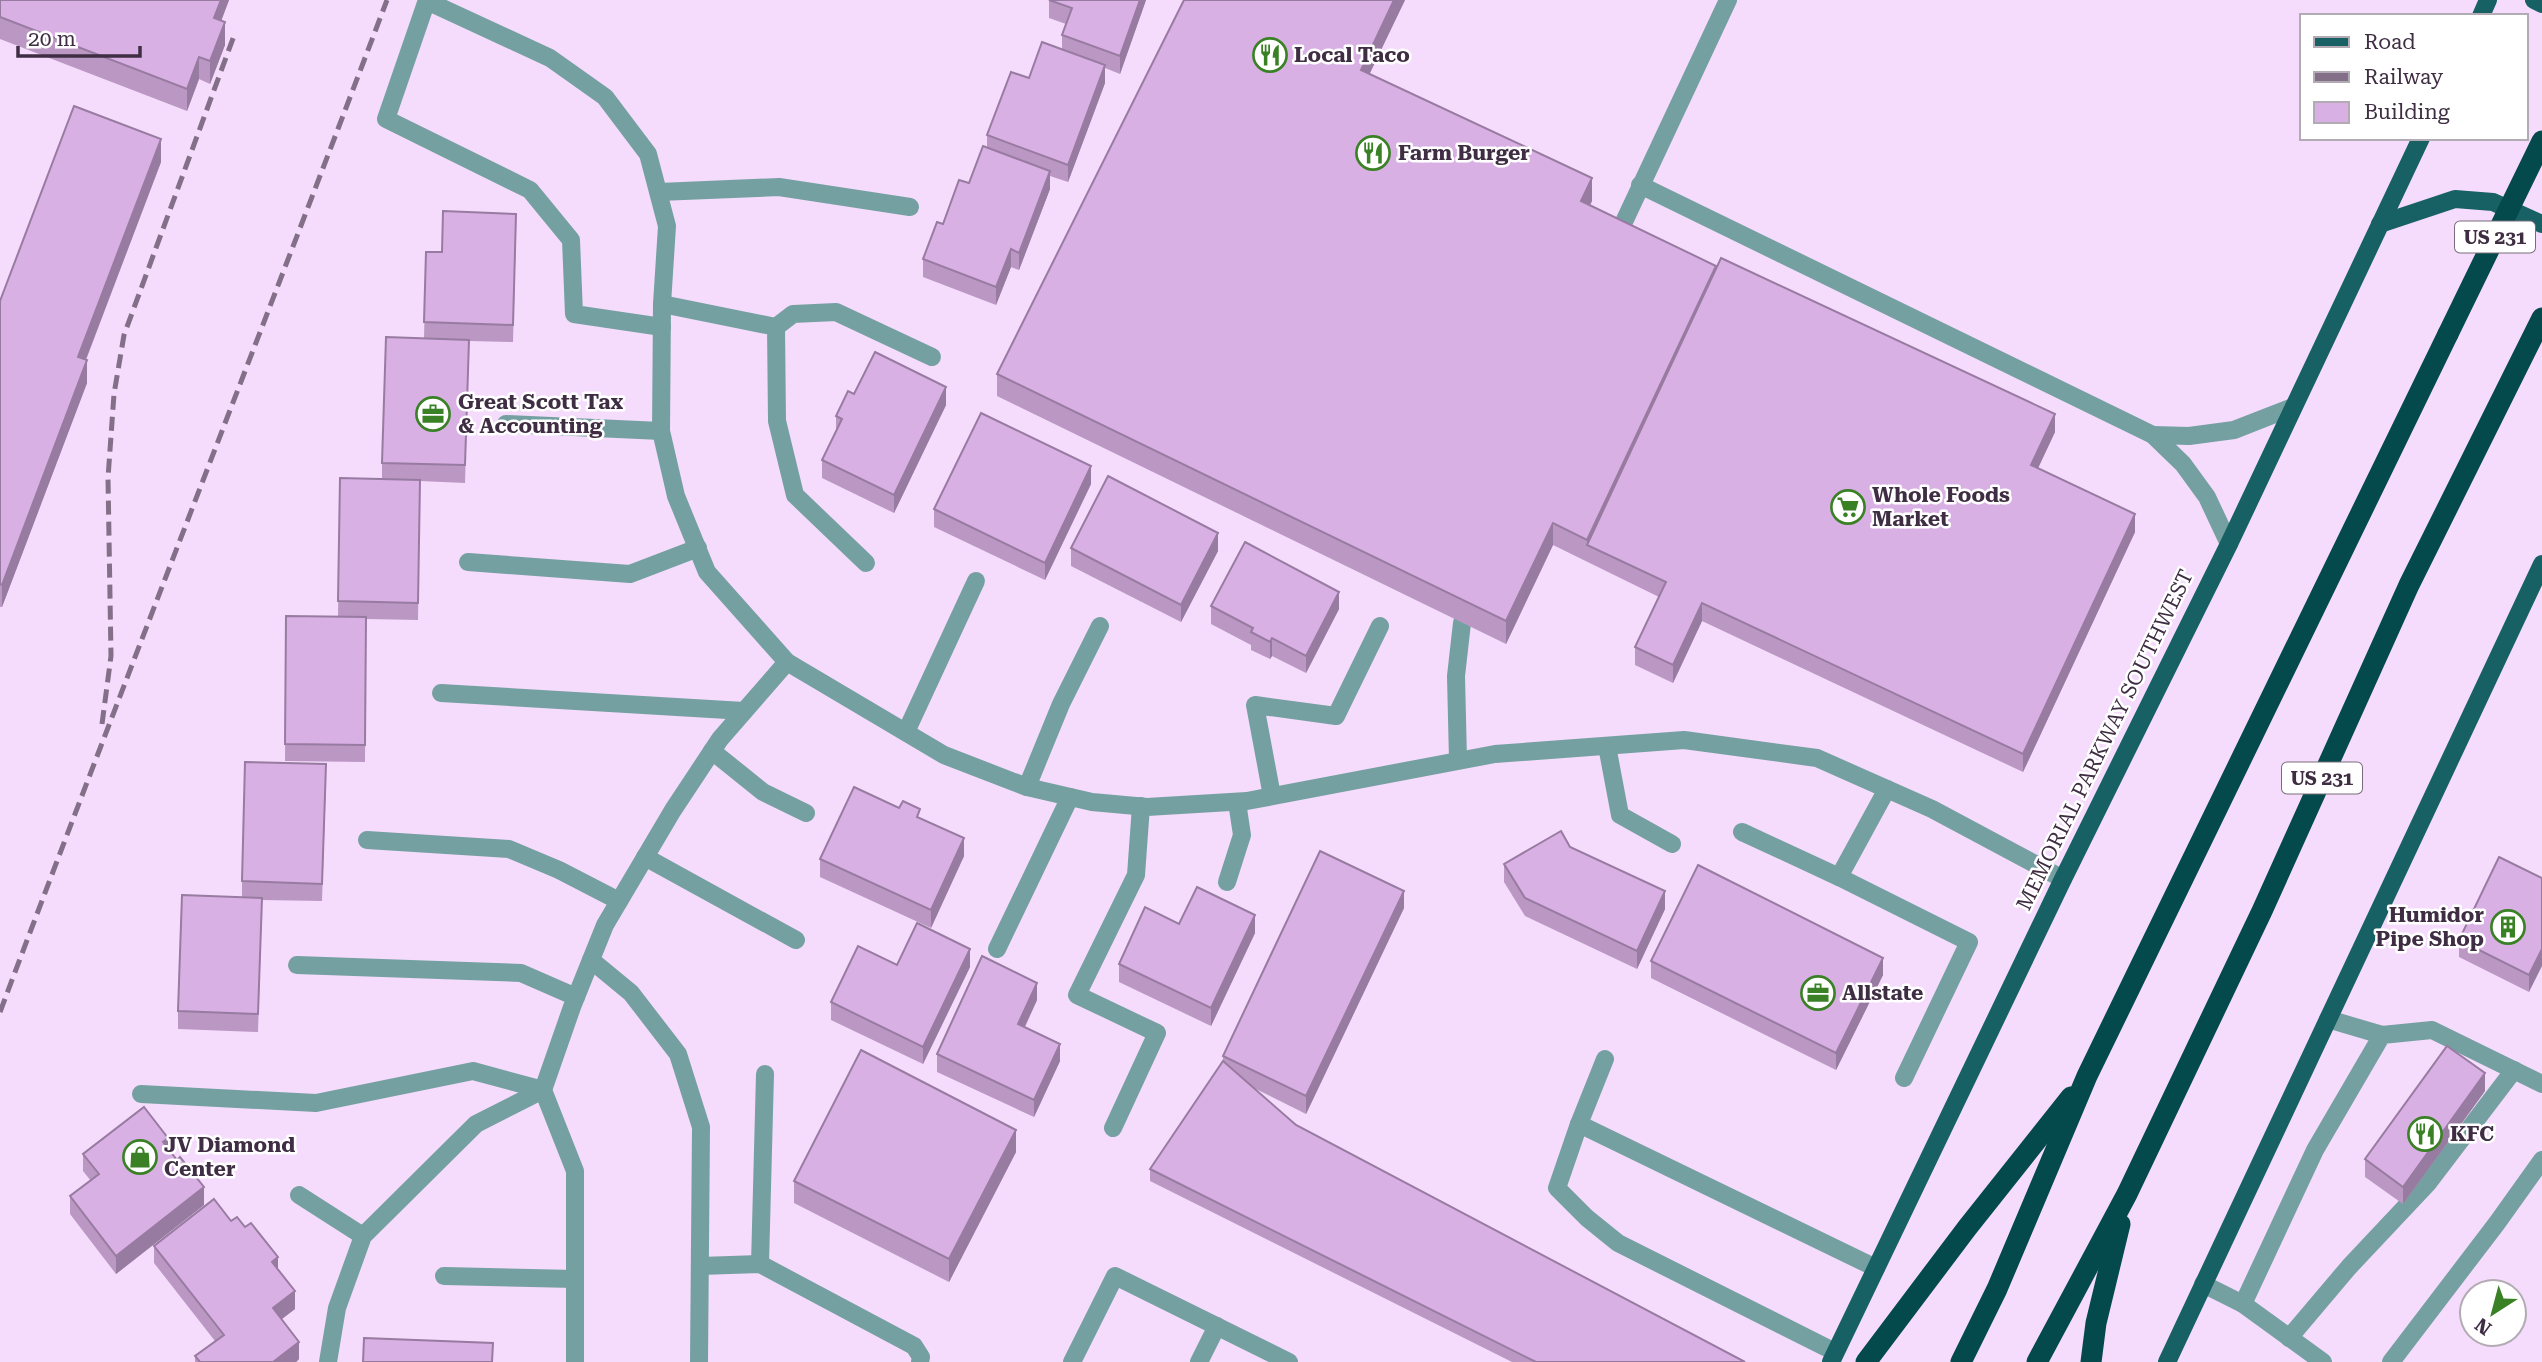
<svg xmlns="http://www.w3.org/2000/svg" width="2542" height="1362" font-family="'Roboto Serif',serif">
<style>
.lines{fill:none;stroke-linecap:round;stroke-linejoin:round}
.minor{stroke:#75a0a1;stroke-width:18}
.major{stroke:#176165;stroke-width:18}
.highway{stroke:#04494c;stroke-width:21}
.rail{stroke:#836f88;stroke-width:5;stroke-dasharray:14 7;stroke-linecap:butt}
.highway-bridge{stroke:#04494c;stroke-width:21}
.wall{fill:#bb97c4}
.shaded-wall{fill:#987ba0}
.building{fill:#d9b0e4;stroke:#987ba0;stroke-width:2}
.labels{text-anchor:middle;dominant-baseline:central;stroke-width:5;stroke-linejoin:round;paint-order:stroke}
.shield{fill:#fff;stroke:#796d7b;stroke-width:2}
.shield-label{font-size:19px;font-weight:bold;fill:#3f2e43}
.poi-label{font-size:21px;font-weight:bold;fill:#3f2e43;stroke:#fff;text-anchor:start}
.street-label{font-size:21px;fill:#3f2e43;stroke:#fff}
</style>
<rect width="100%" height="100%" fill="#f5dcfc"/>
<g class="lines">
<!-- minor -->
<g class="minor">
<polyline points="427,0 386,119 530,190 571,240 574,314 662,327"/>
<polyline points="427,1 550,58 605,97 648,154 667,226 662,304 661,431 676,496 707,572 787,662 944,755 1027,787 1092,802 1147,807 1247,801 1495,754 1684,740 1817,758 1932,809 2063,879"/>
<polyline points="1640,185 2153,435 2183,464 2207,497 2229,544"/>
<polyline points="659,192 779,187 910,207"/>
<polyline points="1615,241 1728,0"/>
<polyline points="662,304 776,327 777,421 795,495 866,563"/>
<polyline points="776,327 793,314 836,312 932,357"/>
<polyline points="506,424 661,431"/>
<polyline points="2153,435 2189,436 2234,430 2293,407"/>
<polyline points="468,562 630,574 698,548"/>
<polyline points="441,693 744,711"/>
<polyline points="906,732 976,581"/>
<polyline points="1607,746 1620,815 1672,844"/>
<polyline points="712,751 763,792 806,813"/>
<polyline points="1458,760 1456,676 1462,623"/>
<polyline points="1027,787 1061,704 1100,626"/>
<polyline points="1887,789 1839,877 1969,942 1904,1078"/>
<polyline points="1272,796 1255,705 1336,716 1380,626"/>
<polyline points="1742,832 1839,877"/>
<polyline points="367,840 509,849 559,870 619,901"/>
<polyline points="645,857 796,940"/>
<polyline points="1227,882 1242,835 1237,802"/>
<polyline points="997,949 1070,797"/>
<polyline points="591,960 631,993 678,1054 701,1127 699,1362"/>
<polyline points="297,965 521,973 576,997"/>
<polyline points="2328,1019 2382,1035"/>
<polyline points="1605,1059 1579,1124 1557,1188 1587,1218 1618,1243 1835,1352"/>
<polyline points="543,1090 572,1007 605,925 673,810 720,739 787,662"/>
<polyline points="543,1090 575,1171 575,1362"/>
<polyline points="141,1094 316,1103 473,1071 543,1090"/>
<polyline points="1579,1124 1876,1268"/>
<polyline points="1113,1128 1157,1033 1077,995 1136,875 1141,806"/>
<polyline points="299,1195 363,1236"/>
<polyline points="760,1264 765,1074"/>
<polyline points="700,1266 760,1264 914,1346 921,1357 920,1362"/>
<polyline points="444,1276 575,1279"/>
<polyline points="2203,1284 2243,1304"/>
<polyline points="2289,1338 2349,1267 2428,1183 2514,1070"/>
<polyline points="328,1362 337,1308 363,1236 476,1124 543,1090"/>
<polyline points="1072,1362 1115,1276 1289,1362"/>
<polyline points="1199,1362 1217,1326"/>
<polyline points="2323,1362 2243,1304 2315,1150 2382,1035 2432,1030 2542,1084"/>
<polyline points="2391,1362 2497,1223 2542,1160"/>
</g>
<!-- major -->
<g class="major">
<polyline points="2534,0 2542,4"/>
<polyline points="2481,16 2488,0"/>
<polyline points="2380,224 2455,199 2493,202 2542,224"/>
<polyline points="1831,1362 2063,879 2229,544 2421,138"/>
<polyline points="2167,1362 2542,564"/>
</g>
<!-- highway -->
<g class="highway">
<polyline points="1866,1362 1967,1228 2071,1097"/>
<polyline points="1961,1362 1997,1289 2087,1076 2448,334"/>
<polyline points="2037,1362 2127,1194 2262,911 2409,585 2542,318"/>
<polyline points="2091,1362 2096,1323 2120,1224"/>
</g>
<!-- rail -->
<g class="rail">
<polyline points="102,724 111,656 108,478 114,394 124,335 235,33"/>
<path d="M0,1012C127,674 259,338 387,0"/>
</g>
<!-- highway-bridge -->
<polyline class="highway-bridge" points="2448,334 2542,141"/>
</g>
<!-- wall -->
<g class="wall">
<polygon points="0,0 229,0 221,21 225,45 210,84 199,79 187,111 0,39"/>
<polygon points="1049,0 1146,0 1120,74 1105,68 1105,83 1068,182 1050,176 1050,189 1019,270 1011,267 996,305 923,277 923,259 943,224 969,183 987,147 987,135 1029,78 1062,49 1062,35 1066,24 1049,18"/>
<polygon points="1184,0 1405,0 1369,74 1592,201 1590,205 1716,270 2055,432 2038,468 2135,532 2023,772 1702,621 1673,683 1635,665 1635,647 1659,597 1553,545 1506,644 997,396 997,374"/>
<polygon points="161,162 86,360 87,383 2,607 0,607 0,301"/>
<polygon points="516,231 513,342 469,341 465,483 420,481 418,620 366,619 365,762 285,761 286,616 338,617 340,478 382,479 382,463 424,338 426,252 442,252"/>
<polygon points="854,394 946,405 894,513 822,478 822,460 836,431 836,416"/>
<polygon points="1091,484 1045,580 934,527 934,509"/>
<polygon points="1071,548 1218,551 1181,622 1071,566"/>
<polygon points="1211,606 1339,609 1306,673 1272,656 1270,659 1251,650 1251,645 1211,624"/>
<polygon points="326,781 322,901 262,900 258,1032 178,1029 178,1011 242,898 242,881"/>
<polygon points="920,818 964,856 931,928 820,877 820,859"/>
<polygon points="1570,847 1665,909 1637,969 1525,916 1504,882 1504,864"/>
<polygon points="2542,878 2529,992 2459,957 2459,940"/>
<polygon points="1404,908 1306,1114 1254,1088 1296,1125 1745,1362 1512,1362 1150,1181 1150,1169 1223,1061 1223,1056"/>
<polygon points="1179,924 1255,933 1211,1026 1119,982 1119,964"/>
<polygon points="1651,961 1883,975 1836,1070 1651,978"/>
<polygon points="897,965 970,967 923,1064 831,1020 831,1002"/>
<polygon points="1037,1000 1025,1027 1060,1061 1034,1117 937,1072 937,1054"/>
<polygon points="2485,1091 2403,1204 2365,1177 2365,1159"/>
<polygon points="168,1149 204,1205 116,1274 70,1214 70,1196 91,1181 83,1171 83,1154"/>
<polygon points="1016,1152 949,1282 794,1203 794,1181"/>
<polygon points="231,1221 245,1227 278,1270 295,1309 281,1319 299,1359 296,1362 195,1362 195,1356 215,1341 154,1263 154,1246"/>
</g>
<!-- shaded-wall -->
<g class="shaded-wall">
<polygon points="221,0 229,0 214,40 214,18"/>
<polygon points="1140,0 1146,0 1120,74 1120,56"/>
<polygon points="1394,0 1405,0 1361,92 1361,70"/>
<polygon points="225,22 225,45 210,84 210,61"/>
<polygon points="199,57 199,79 187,111 187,89"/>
<polygon points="1105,65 1105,83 1068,182 1068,165"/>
<polygon points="161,139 161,162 78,380 78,357"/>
<polygon points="1050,171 1050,189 1019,270 1019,253"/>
<polygon points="1592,178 1592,201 1581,223 1581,201"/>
<polygon points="1011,249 1011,267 996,305 996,287"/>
<polygon points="1716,266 1716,288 1587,545 1587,540"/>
<polygon points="87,360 87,383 2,607 2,585"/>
<polygon points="946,387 946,405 894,513 894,495"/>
<polygon points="2055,414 2055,432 2031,483 2031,465"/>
<polygon points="1091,466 1091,484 1045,580 1045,563"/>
<polygon points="2135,514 2135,532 2023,772 2023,754"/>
<polygon points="1553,523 1553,545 1506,644 1506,621"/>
<polygon points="1218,533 1218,551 1181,622 1181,605"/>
<polygon points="1339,592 1339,609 1306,673 1306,656"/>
<polygon points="1702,603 1702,621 1673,683 1673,665"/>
<polygon points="1272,638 1272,656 1270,659 1270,642"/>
<polygon points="964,838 964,856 931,928 931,910"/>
<polygon points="1404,891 1404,908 1306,1114 1306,1096"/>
<polygon points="1665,891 1665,909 1637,969 1637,951"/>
<polygon points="1255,915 1255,933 1211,1026 1211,1008"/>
<polygon points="970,949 970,967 923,1064 923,1047"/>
<polygon points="2542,949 2542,966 2529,992 2529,975"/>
<polygon points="1883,958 1883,975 1836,1070 1836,1053"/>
<polygon points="1037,983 1037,1000 1018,1041 1018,1024"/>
<polygon points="1060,1044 1060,1061 1034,1117 1034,1100"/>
<polygon points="2485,1073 2485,1091 2403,1204 2403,1187"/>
<polygon points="1016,1130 1016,1152 949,1282 949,1259"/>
<polygon points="168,1138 168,1156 163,1142"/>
<polygon points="204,1187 204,1205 116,1274 116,1256"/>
<polygon points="278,1257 278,1274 272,1262"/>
<polygon points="295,1291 295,1309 273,1326 273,1308"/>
<polygon points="299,1342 299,1359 296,1362 273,1362"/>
</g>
<!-- building -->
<g class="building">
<polygon points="0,0 221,0 214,18 225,22 210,61 199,57 187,89 0,17"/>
<polygon points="1049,0 1140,0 1120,56 1062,35 1072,8"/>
<polygon points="1184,0 1394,0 1361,70 1592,178 1581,201 1716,266 1587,540 1553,523 1506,621 997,374"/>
<polygon points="1042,42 1105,65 1068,165 987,135 1011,72 1029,78"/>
<polygon points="74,106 161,139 78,357 87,360 2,585 0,584 0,301"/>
<polygon points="983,146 1050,171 1019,253 1011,249 996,287 923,259 937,222 943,224 959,180 969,183"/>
<polygon points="443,211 516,214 513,325 424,322 426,252 442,252"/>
<polygon points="1721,258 2055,414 2031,465 2135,514 2023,754 1702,603 1673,665 1635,647 1666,582 1587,545"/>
<polygon points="386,337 469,340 465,465 382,463"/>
<polygon points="875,352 946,387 894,495 822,460 842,419 836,416 848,391 854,394"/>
<polygon points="981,413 1091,466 1045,563 934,509"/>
<polygon points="1108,476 1218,533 1181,605 1071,548"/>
<polygon points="340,478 420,480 418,603 338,601"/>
<polygon points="1245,542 1339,592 1306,656 1272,638 1270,642 1251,632 1253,628 1211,606"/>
<polygon points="286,616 366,617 365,745 285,744"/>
<polygon points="245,762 326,764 322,884 242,881"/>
<polygon points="854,787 899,808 903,801 920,809 917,817 964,838 931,910 820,859"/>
<polygon points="1561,831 1570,847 1665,891 1637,951 1525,898 1504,864"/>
<polygon points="1320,851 1404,891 1306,1096 1223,1056"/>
<polygon points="2499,857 2542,878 2542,949 2529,975 2459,940"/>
<polygon points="1698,865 1883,958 1836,1053 1651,961"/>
<polygon points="1197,887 1255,915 1211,1008 1119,964 1145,907 1179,924"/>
<polygon points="182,895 262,898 258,1014 178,1011"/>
<polygon points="917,923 970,949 923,1047 831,1002 858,946 897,965"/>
<polygon points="982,956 1037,983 1018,1024 1060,1044 1034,1100 937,1054"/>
<polygon points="2447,1046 2485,1073 2403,1187 2365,1159"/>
<polygon points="861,1050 1016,1130 949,1259 794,1181"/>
<polygon points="1223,1061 1296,1125 1745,1362 1536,1362 1150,1169"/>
<polygon points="144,1107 168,1138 163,1142 177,1160 180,1157 204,1187 116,1256 70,1196 99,1174 83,1154"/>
<polygon points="214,1199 231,1221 237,1217 245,1227 251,1223 278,1257 272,1262 295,1291 273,1308 299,1342 273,1362 200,1362 195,1356 224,1335 154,1246"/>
<polygon points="364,1338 493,1343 492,1362 363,1362"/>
</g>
<!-- icons -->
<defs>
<g id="restaurant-ring" transform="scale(1.75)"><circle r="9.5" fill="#fff" stroke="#3a8126" stroke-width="1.5"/><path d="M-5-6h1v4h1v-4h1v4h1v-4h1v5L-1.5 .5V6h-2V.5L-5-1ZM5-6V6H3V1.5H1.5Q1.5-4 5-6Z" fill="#3a8126"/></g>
<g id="office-ring" transform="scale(1.75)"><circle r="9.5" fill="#fff" stroke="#3a8126" stroke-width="1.5"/><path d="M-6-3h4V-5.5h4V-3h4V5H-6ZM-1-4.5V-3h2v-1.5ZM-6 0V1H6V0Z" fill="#3a8126"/></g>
<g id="supermarket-ring" transform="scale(1.75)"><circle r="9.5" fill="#fff" stroke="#3a8126" stroke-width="1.5"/><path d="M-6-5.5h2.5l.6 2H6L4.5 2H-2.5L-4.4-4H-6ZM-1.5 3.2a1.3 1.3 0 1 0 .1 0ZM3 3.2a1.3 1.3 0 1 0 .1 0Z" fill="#3a8126"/></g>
<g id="building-ring" transform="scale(1.75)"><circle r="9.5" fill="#fff" stroke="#3a8126" stroke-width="1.5"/><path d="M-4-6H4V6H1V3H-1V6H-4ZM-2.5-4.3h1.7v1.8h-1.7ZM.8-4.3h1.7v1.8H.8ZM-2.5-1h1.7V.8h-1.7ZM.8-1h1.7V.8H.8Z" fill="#3a8126"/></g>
<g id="shop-ring" transform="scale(1.75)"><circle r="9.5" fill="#fff" stroke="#3a8126" stroke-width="1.5"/><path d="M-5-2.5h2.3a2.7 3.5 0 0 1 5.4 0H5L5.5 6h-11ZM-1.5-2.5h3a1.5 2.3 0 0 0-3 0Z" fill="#3a8126"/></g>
</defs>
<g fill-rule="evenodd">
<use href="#restaurant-ring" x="1270" y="55"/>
<use href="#restaurant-ring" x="1373" y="153"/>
<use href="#office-ring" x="433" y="414"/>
<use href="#supermarket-ring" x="1848" y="507"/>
<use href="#building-ring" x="2508" y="927"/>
<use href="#office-ring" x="1818" y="993"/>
<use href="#restaurant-ring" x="2425" y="1134"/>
<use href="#shop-ring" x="140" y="1157"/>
</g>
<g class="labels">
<!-- shield labels -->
<g class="shield">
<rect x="2455" y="221.5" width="80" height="31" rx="5"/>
<rect x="2282" y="762.5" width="80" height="31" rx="5"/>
</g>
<g class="shield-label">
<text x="2495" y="237">US 231</text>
<text x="2322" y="778">US 231</text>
</g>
<!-- poi labels -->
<g class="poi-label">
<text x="1294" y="55">Local Taco</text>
<text x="1398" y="153">Farm Burger</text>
<text x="458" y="402">Great Scott Tax<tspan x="458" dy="24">&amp; Accounting</tspan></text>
<text x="1872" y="495">Whole Foods<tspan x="1872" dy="24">Market</tspan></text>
<text x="2484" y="915" text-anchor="end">Humidor<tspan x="2484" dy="24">Pipe Shop</tspan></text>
<text x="1842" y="993">Allstate</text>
<text x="2450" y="1134">KFC</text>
<text x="164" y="1145">JV Diamond<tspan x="164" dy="24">Center</tspan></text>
</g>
<!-- street labels -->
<g class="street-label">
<text transform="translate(2105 740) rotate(-64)">MEMORIAL PARKWAY SOUTHWEST</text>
</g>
</g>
<!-- legend -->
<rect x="2300" y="14" width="228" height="126" fill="#ffffff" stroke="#b2abb4" stroke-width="2"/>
<rect x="2314" y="37" width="35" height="10" fill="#176165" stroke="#b2abb4" stroke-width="2"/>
<text x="2364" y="49" font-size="21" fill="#3f2e43">Road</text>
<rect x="2314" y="72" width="35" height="10" fill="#836f88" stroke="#b2abb4" stroke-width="2"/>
<text x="2364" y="84" font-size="21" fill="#3f2e43">Railway</text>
<rect x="2314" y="102" width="35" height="21" fill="#d9b0e4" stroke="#b2abb4" stroke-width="2"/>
<text x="2364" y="119" font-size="21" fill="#3f2e43">Building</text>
<!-- north arrow -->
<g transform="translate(2493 1313) rotate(216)"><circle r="33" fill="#ffffff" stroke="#b2abb4" stroke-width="2"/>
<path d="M0-5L12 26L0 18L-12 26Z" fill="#3a8126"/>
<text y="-10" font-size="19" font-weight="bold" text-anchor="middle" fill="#3f2e43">N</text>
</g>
<!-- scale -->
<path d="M18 46v10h122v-10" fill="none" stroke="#3f2e43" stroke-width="3.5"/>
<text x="28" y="46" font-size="21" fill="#3f2e43" stroke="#ffffff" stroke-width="5" paint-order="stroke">20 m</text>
</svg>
